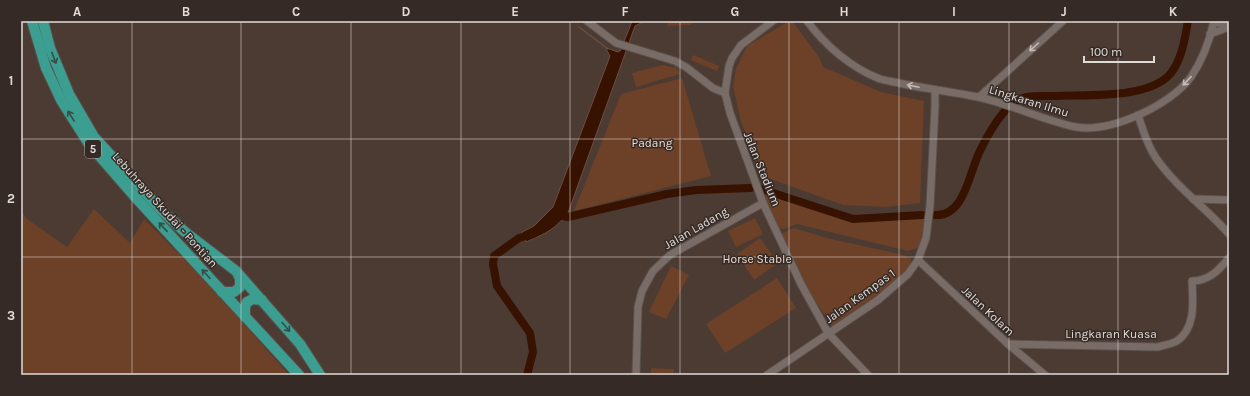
<svg xmlns="http://www.w3.org/2000/svg" width="1250" height="396" font-family="Karla,sans-serif">
<style>
.built{fill:#4c3b33}
.green{fill:#6d4028}
.water{fill:#381200;stroke:#6b4e40}
.lines{fill:none;stroke-linecap:round;stroke-linejoin:round}
.stream{stroke:#6b4e40;stroke-width:1.5}
.river{stroke:#381200;stroke-width:8}
.minor-casing{stroke:#5a514d;stroke-width:9}
.highway-casing{stroke:#5a514d;stroke-width:12}
.minor{stroke:#796c67;stroke-width:7}
.highway{stroke:#3c9e91;stroke-width:10}
.oneway{stroke:#c2bab5}
.oneway2{stroke:#374d45}
.grid{fill:none;stroke:#e1dbd7;stroke-width:1;stroke-opacity:0.55}
.labels{text-anchor:middle;dominant-baseline:central;stroke-width:3;stroke-linejoin:round;paint-order:stroke}
.shield{fill:#352a25;stroke:#ada6a2;stroke-width:1}
.shield-label{font-size:11px;font-weight:bold;fill:#e1dbd7}
.street-label{font-size:12px;fill:#e1dbd7;stroke:#352a25}
.park-label{font-size:12px;fill:#f1dbd0;stroke:#352a25}
.neatline{fill:none;stroke:#e1dbd7;stroke-width:1.5}
.grid-label{font-size:13px;text-anchor:middle;font-weight:bold;fill:#e1dbd7}
</style>
<rect width="100%" height="100%" fill="#3f342f"/>
<!-- built -->
<rect class="built" x="21" y="21" width="1208" height="354"/>
<!-- green -->
<g class="green">
<polygon points="669,21 694,21 690,25 667,26"/>
<polygon points="789,21 792,21 819,57 823,67 881,92 924,101 920,203 886,207 843,205 765,177 741,122 733,86 736,69 747,46"/>
<polygon points="693,55 719,66 717,71 691,60"/>
<polygon points="662,65 677,68 680,74 636,87 632,73"/>
<polygon points="682,78 711,176 574,211 621,94"/>
<polygon points="760,191 854,221 922,217 925,219 920,247 908,251 797,224 783,229 778,228"/>
<polygon points="94,209 130,243 144,219 204,279 289,375 21,375 21,210 27,219 67,247"/>
<polygon points="755,218 763,234 736,247 728,231"/>
<path d="M794,228L827,238L904,255L911,259V266C902,277 845,323 832,326L801,278L781,237L783,233Z"/>
<polygon points="760,238 778,263 754,280 737,254"/>
<polygon points="671,266 689,275 666,319 649,312"/>
<polygon points="777,278 796,308 725,353 706,324"/>
<polygon points="651,368 674,369 674,375 651,375"/>
</g>
<!-- water -->
<path class="water" d="M632,21H645L635,26L568,213C553,231 546,233 526,242L522,232L534,226L553,207L610,56L606,49L607,48L618,52L621,50C624,39 629,31 632,21Z"/>
<g class="lines">
<!-- stream -->
<polyline class="stream" points="579,27 608,49"/>
<!-- river -->
<g class="river">
<polyline points="761,189 853,219 922,215"/>
<path d="M935,215C964,217 969,174 979,153C987,136 1000,112 1016,101C1025,95 1041,96 1052,96C1084,94 1149,100 1171,73C1182,59 1185,38 1188,21"/>
<polyline points="555,217 557,215 568,217 667,194 696,190 751,188"/>
<polyline points="527,375 533,352 530,333 497,286 493,264 494,256 519,238 533,234"/>
</g>
<!-- minor casing -->
<g class="minor-casing">
<g id="minor">
<polyline points="587,21 616,43 675,61 686,67 713,88 725,93"/>
<polyline points="773,21 741,45 732,58 729,66 725,93 730,113 763,203 801,284 828,333 868,375"/>
<path d="M807,21C825,45 851,68 880,79C887,81 896,82 903,84C928,89 953,92 978,97C1011,104 1042,120 1076,127C1111,133 1171,105 1191,77C1202,61 1210,39 1214,21"/>
<polyline points="1214,23 1229,23"/>
<polyline points="1210,34 1229,27"/>
<polyline points="979,97 1063,21"/>
<path d="M1138,115C1143,130 1147,145 1156,158C1176,187 1206,208 1229,234"/>
<polyline points="1193,199 1229,200"/>
<polyline points="918,260 1008,344 1045,375"/>
<path d="M1008,344L1158,347C1164,345 1172,344 1177,341C1196,328 1193,301 1192,281C1209,281 1219,270 1229,258"/>
<polyline points="636,375 638,307 642,291 653,271 670,255 763,203"/>
<polyline points="767,375 878,300 908,274 918,260 926,238 930,206 935,107 935,90"/>
</g>
</g>
<!-- highway casing -->
<g class="highway-casing">
<g id="highway">
<polyline points="32,21 46,68 61,100 89,144 136,198 299,375"/>
<polyline points="43,21 50,48 69,94 94,137 161,210 185,232 236,271 300,344 320,375"/>
<polyline points="222,292 234,292 240,287 240,279 238,274"/>
<polyline points="245,317 245,307 247,302 253,299 262,300"/>
</g>
</g>
<!-- minor -->
<use href="#minor" class="minor"/>
<!-- highway -->
<use href="#highway" class="highway"/>
</g>
<!-- one-way arrows -->
<defs><path id="oneway-shaft" d="M-6 0H5M1.5-3L5.5 0L1.5 3" fill="none" stroke-width="1.6" stroke-linecap="round" stroke-linejoin="round"/></defs>
<g class="oneway">
<use href="#oneway-shaft" transform="translate(1034 47) rotate(138)"/>
<use href="#oneway-shaft" transform="translate(1187 81) rotate(133)"/>
<use href="#oneway-shaft" transform="translate(913 86) rotate(-168)"/>
</g>
<g class="oneway2">
<use href="#oneway-shaft" transform="translate(54 58) rotate(69)"/>
<use href="#oneway-shaft" transform="translate(71 116) rotate(-122)"/>
<use href="#oneway-shaft" transform="translate(163 227) rotate(-133)"/>
<use href="#oneway-shaft" transform="translate(206 274) rotate(-132)"/>
<use href="#oneway-shaft" transform="translate(286 327) rotate(50)"/>
</g>
<!-- grid -->
<path class="grid" d="M132,21V375M241,21V375M351,21V375M461,21V375M570,21V375M680,21V375M789,21V375M899,21V375M1009,21V375M1118,21V375M21,139H1229M21,257H1229"/>
<g class="labels">
<!-- shield labels -->
<rect class="shield" x="85" y="140" width="16" height="18" rx="3"/>
<g class="shield-label">
<text x="93" y="149">5</text>
</g>
<!-- street labels -->
<g class="street-label">
<text transform="translate(1029 101) rotate(17)">Lingkaran Ilmu</text>
<text transform="translate(762 169) rotate(68)">Jalan Stadium</text>
<text transform="translate(165 210) rotate(48)">Lebuhraya Skudai - Pontian</text>
<text transform="translate(696 228) rotate(-30)">Jalan Ladang</text>
<text transform="translate(860 296) rotate(-36)">Jalan Kempas 1</text>
<text transform="translate(988 311) rotate(43)">Jalan Kolam</text>
<text x="1111" y="334">Lingkaran Kuasa</text>
</g>
<!-- park labels -->
<g class="park-label">
<text x="652" y="143">Padang</text>
<text x="757" y="259">Horse Stable</text>
</g>
</g>
<!-- border -->
<rect width="1250" height="396" fill="none" stroke="#352a25" stroke-width="44"/>
<!-- scale -->
<path d="M1084 56v6h70v-6" fill="none" stroke="#e1dbd7" stroke-width="2"/>
<text x="1090" y="56" font-size="12" fill="#e1dbd7" stroke="#352a25" stroke-width="3" paint-order="stroke">100 m</text>
<rect x="22" y="22" width="1206" height="352" class="neatline"/>
<g class="grid-label">
<text x="77" y="16">A</text>
<text x="186" y="16">B</text>
<text x="296" y="16">C</text>
<text x="406" y="16">D</text>
<text x="515" y="16">E</text>
<text x="625" y="16">F</text>
<text x="735" y="16">G</text>
<text x="844" y="16">H</text>
<text x="954" y="16">I</text>
<text x="1064" y="16">J</text>
<text x="1173" y="16">K</text>
<text x="11" y="85">1</text>
<text x="11" y="203">2</text>
<text x="11" y="320">3</text>
</g>
</svg>
